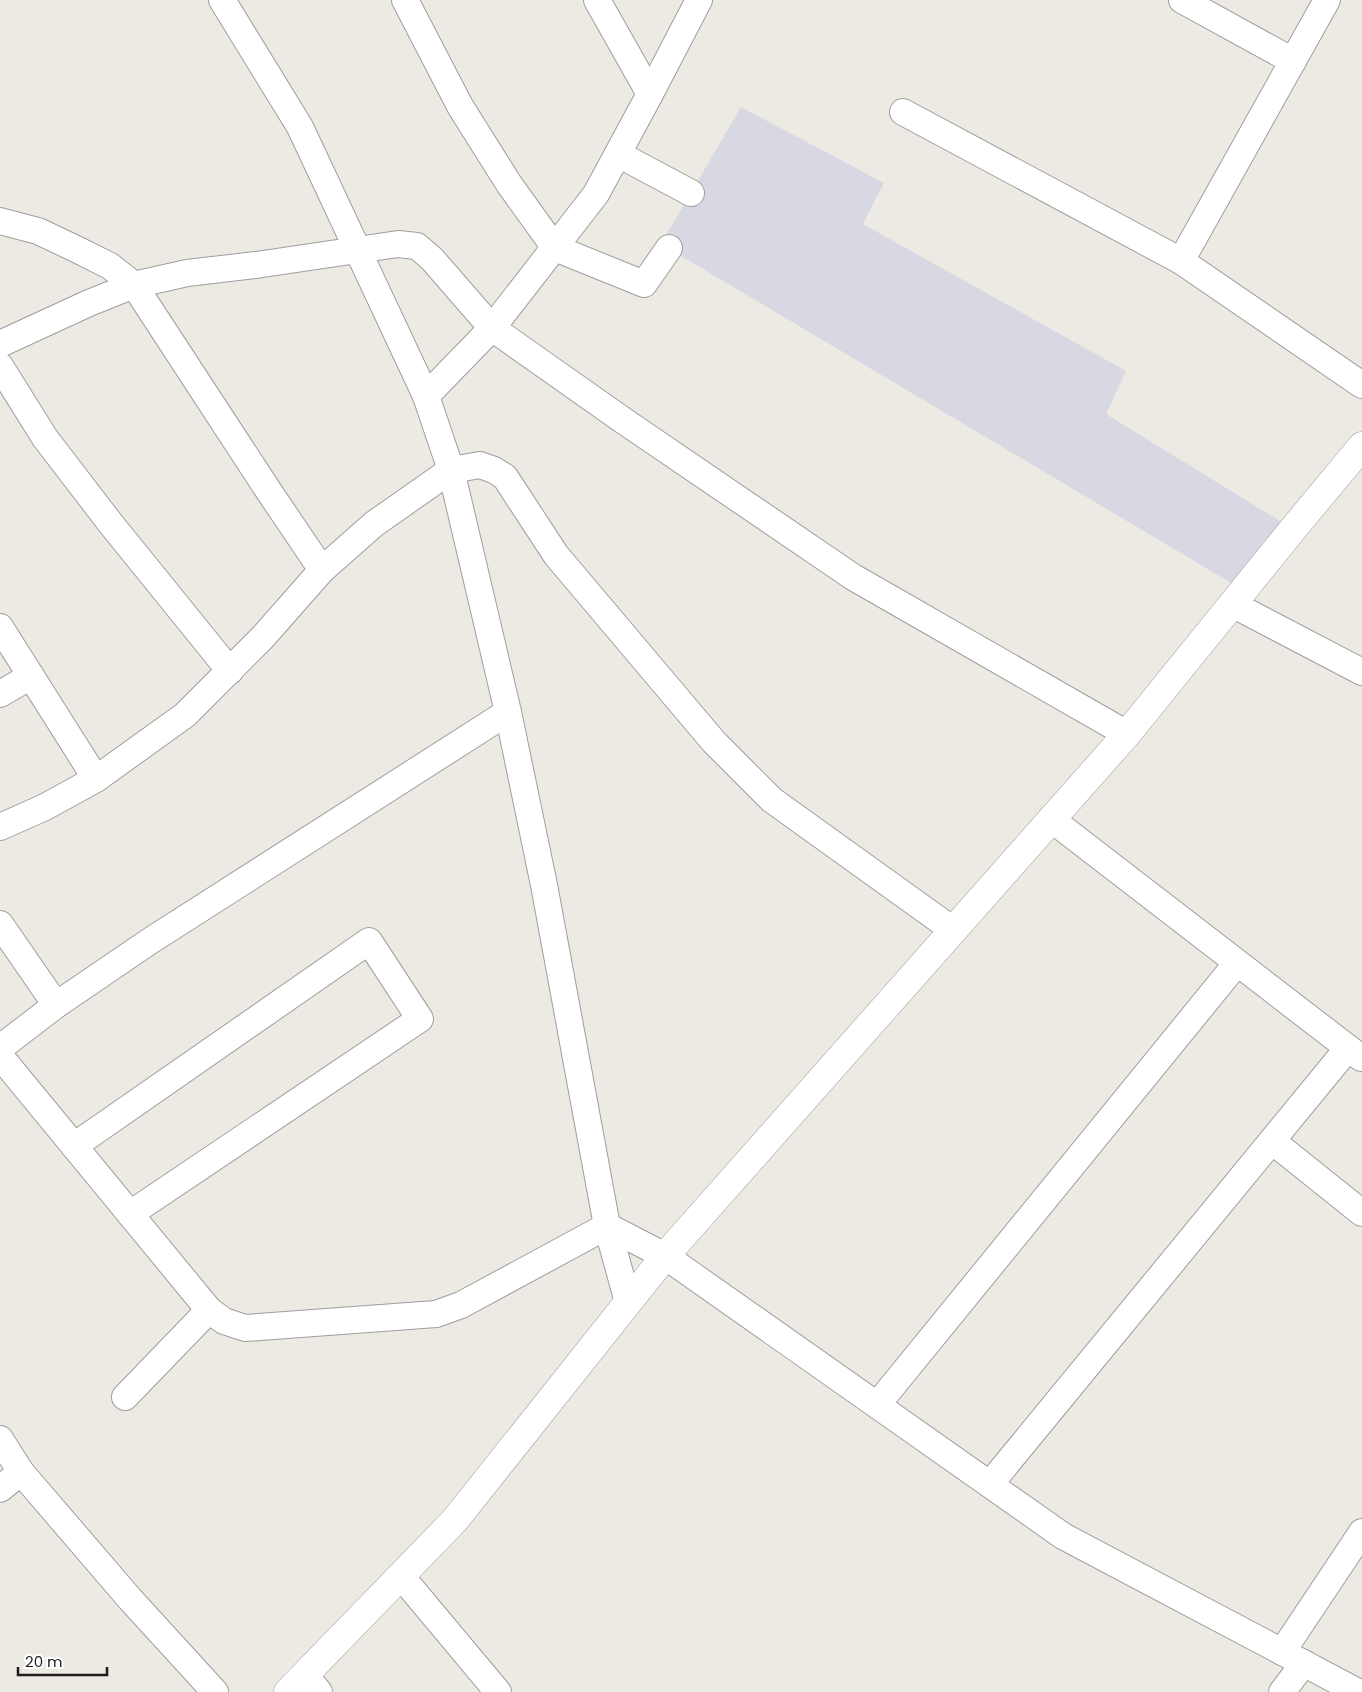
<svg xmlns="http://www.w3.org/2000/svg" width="1362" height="1692" font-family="Poppins,sans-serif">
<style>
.plaza{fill:#d8d8e2}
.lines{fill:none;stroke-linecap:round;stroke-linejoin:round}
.minor-casing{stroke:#9e9e9e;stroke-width:28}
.tertiary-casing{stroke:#9e9e9e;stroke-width:29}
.minor{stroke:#fff;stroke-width:26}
.tertiary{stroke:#fff;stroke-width:28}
</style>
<rect width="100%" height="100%" fill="#edeae4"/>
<!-- plaza -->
<polygon class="plaza" points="741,107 884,183 863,224 1126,371 1106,414 1293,529 1243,590 661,244"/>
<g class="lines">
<!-- minor casing -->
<g class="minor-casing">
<g id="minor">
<polyline points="222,0 300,127 426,396 451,470 508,712 544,885 607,1226 628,1302"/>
<polyline points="405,0 460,106 509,184 555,248 644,284 669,248"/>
<polyline points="597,0 650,94"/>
<polyline points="1182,0 1293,61"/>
<polyline points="903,112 1181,261 1362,385"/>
<polyline points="618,154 691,193"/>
<polyline points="0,221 38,231 76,249 110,266 134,285 268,490 322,570"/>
<polyline points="1181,261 1327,0"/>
<polyline points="0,344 89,303 134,285 187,273 256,265 398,244 417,246 432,259 492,328 624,421 853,577 1127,734"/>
<polyline points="0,366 45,438 111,524 230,671"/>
<polyline points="426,396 492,328 596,194 650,94 699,0"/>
<polyline points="1232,604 1362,672"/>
<polyline points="0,627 96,779"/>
<polyline points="0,694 31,676"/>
<polyline points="1051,819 1361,1058"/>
<polyline points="0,827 45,807 96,779 185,715 263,637 322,570 374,524 451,470 480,465 494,470 505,477 556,555 714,742 772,800 953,930"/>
<polyline points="0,924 56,1005"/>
<polyline points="0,1048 56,1005 150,941 508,712"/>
<polyline points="0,1056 209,1310 224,1321 245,1328 436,1314 461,1305 607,1226 665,1256 1063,1536 1358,1692"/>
<polyline points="1272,1141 1362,1213"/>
<polyline points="74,1146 369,941 420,1019 130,1214"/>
<polyline points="125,1397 209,1310"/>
<polyline points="877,1405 1237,963"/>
<polyline points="0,1439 21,1472 130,1599 215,1692"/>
<polyline points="990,1484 1348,1048"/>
<polyline points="0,1489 21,1472"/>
<polyline points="401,1576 498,1692"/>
<polyline points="1282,1652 1362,1532"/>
<polyline points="305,1675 319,1692"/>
<polyline points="1282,1692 1304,1663"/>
</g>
</g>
<!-- tertiary casing -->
<g class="tertiary-casing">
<polyline id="tertiary" points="288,1692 455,1520 665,1256 1127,734 1293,529 1362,446"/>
</g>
<!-- minor -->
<use href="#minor" class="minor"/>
<!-- tertiary -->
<use href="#tertiary" class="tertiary"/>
</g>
<!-- scale -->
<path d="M18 1667v8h89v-8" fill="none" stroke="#1d1d1d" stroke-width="2.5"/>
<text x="25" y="1667" font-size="15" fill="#1d1d1d" stroke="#ffffff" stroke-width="4" paint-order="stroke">20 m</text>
</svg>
